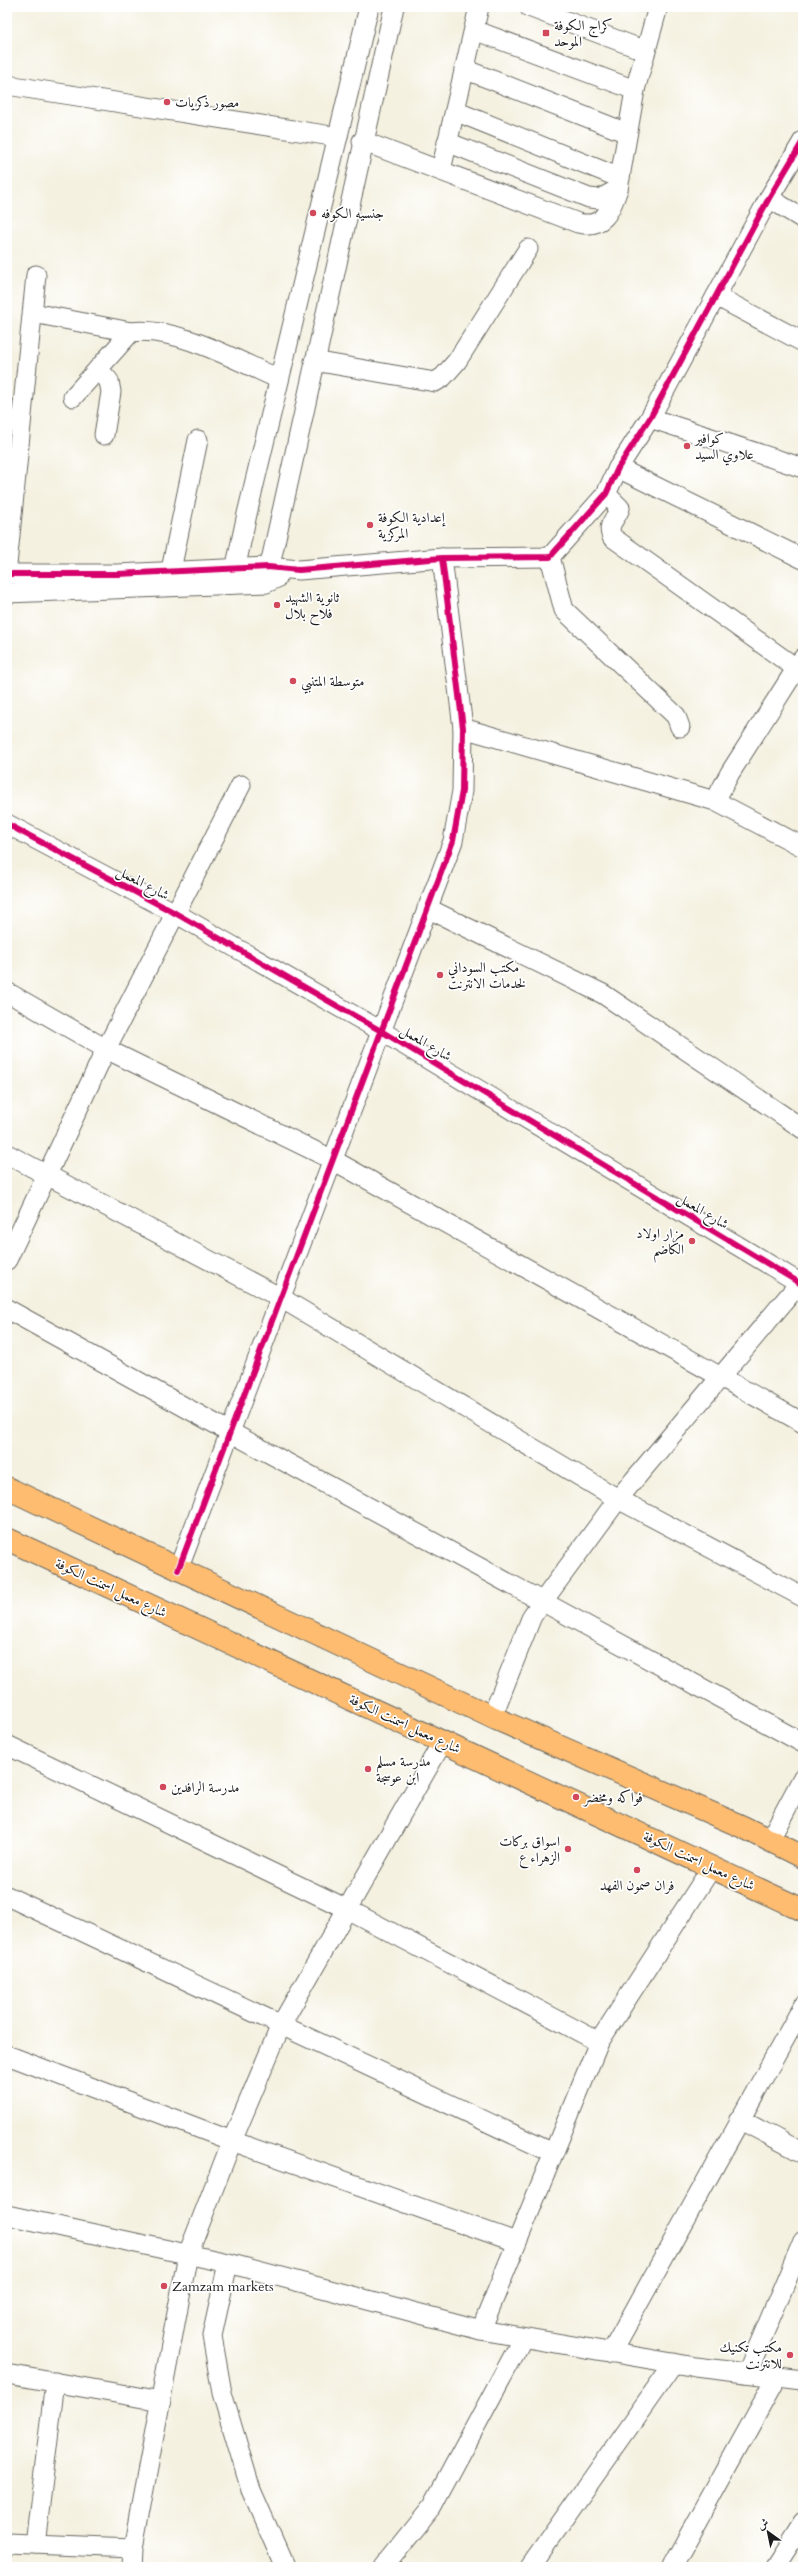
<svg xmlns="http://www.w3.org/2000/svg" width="810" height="2574" font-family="Cardo,Amiri,serif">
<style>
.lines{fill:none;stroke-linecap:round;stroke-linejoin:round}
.minor-casing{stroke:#686761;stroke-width:21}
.major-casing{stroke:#686761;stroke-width:24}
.minor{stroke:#fff;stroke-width:19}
.major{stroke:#fdbc70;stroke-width:22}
.cycleway-casing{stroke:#fff;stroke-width:8}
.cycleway{stroke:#d6006c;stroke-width:6}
.poi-dot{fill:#d1495b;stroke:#fff;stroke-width:1.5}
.labels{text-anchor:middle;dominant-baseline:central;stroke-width:3.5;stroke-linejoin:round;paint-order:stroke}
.poi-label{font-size:14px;fill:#1c1c1c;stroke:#fff;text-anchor:start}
.street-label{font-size:14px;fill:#1c1c1c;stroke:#fff}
</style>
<rect width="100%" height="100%" fill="#fff"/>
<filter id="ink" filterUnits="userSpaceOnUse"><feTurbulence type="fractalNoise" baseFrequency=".025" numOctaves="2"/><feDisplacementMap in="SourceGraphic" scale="8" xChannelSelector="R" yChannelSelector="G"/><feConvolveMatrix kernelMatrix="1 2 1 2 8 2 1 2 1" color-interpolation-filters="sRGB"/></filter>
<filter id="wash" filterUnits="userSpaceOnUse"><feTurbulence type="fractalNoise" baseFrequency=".012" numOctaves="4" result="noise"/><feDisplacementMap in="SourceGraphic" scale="16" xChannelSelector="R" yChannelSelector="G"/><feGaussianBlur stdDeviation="0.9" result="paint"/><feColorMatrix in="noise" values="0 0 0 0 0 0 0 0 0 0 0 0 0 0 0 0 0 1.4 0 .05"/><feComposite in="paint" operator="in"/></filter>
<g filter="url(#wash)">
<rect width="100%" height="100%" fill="#f4f1e0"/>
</g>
<g filter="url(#ink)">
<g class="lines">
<!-- minor casing -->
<g class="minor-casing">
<g id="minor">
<polyline points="529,7 646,51"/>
<polyline points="474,30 635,90"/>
<polyline points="464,69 627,133"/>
<polyline points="7,85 338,137"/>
<polyline points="455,111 620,178"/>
<path d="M362,141L578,223C604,229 610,211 618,189L635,90L658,7"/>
<polyline points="447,142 589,198 600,199 618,189"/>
<polyline points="441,170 479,7"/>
<polyline points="769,198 803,219"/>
<polyline points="716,296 803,342"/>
<polyline points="33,313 131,332"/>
<polyline points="314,361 435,382 443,377 457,361 528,249"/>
<polyline points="98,369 109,381 111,392 104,435"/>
<path d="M73,397L131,332C177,326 237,361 279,379"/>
<polyline points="650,418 803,468"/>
<polyline points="618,468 803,559"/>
<path d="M606,494L620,508C616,520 606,524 612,537L803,673"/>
<polyline points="550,557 564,610 676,716 680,727"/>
<polyline points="7,565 36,275"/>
<polyline points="171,570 198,440"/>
<polyline points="7,574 117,574 268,567 299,570 442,558 550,557 606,494 618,468 650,418 769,198 803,141"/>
<polyline points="266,583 394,7"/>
<polyline points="232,584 247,514 369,7"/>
<polyline points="7,593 266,583 277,578"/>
<polyline points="463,728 715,801 803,847"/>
<polyline points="715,801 730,773 803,658"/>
<polyline points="7,824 175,913 381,1031 803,1285"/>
<polyline points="427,908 603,994 803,1129"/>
<polyline points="7,992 106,1049 333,1160 803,1423"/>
<polyline points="7,1154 281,1298 618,1499 803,1597"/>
<polyline points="7,1260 106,1049 241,785"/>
<polyline points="7,1309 230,1432 803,1743"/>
<polyline points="178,1570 453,841 462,791 463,728 442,558"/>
<polyline points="492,1717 532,1616 618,1499 803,1279"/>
<polyline points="7,1745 347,1909 599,2042"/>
<polyline points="769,1841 803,1777"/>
<polyline points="7,1896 553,2153"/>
<polyline points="7,2055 232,2141 516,2242"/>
<polyline points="739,2119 803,2153"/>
<polyline points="7,2215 228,2263 481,2330 696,2367 803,2380"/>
<polyline points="228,2263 212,2336 222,2393 251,2490 285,2567"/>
<polyline points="481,2330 599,2042 712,1867"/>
<polyline points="611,2353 803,2006"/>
<polyline points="747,2373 803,2241"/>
<polyline points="7,2374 161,2401"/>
<polyline points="7,2543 133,2548"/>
<polyline points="35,2544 55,2382"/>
<polyline points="132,2567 133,2548 188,2254 232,2141 281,2025 443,1741"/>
<polyline points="383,2567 433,2505 523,2338"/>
<polyline points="530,2567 674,2363"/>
<polyline points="672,2567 777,2377"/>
<polyline points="775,2567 803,2523"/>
</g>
</g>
<!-- major casing -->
<g class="major-casing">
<g id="major">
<polyline points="7,1488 492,1717 743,1827 803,1857"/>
<polyline points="7,1539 803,1910"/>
</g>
</g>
<!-- minor -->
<use href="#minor" class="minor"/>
<!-- major -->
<use href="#major" class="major"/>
<!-- cycleway casing -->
<g class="cycleway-casing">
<g id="cycleway">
<polyline points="7,574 117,574 268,567 299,570 442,558 550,557 606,494 618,468 650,418 769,198 803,141"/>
<polyline points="7,824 175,913 381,1031 803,1285"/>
<polyline points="178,1570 453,841 462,791 463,728 442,558"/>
</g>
</g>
<!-- cycleway -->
<use href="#cycleway" class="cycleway"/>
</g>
</g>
<!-- markers -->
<g class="poi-dot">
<rect x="542" y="29" width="8" height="8" rx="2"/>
<circle cx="167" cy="102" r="4"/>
<circle cx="313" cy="213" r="4"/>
<circle cx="687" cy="446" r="4"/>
<circle cx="370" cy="525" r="4"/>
<circle cx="277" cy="605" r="4"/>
<circle cx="293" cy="681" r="4"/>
<circle cx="440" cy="975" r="4"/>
<circle cx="692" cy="1241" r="4"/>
<circle cx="368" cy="1769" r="4"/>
<circle cx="163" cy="1787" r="4"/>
<circle cx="576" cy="1797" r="4"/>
<circle cx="568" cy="1849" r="4"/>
<circle cx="637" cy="1870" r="4"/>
<circle cx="164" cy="2286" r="4"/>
<circle cx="790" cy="2355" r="4"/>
</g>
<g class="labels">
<!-- poi labels -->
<g class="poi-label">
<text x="554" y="25">كراج الكوفة<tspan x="554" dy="16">الموحد</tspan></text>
<text x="175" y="102">مصور ذكريات</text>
<text x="321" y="213">جنسيه الكوفه</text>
<text x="695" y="438">كوافير<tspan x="695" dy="16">علاوي السيد</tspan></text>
<text x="378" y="517">إعدادية الكوفة<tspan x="378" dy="16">المركزية</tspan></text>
<text x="285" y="597">ثانوية الشهيد<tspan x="285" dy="16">فلاح بلال</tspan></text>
<text x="301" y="681">متوسطة المتنبي</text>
<text x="448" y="967">مكتب السوداني<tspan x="448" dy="16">لخدمات الانترنت</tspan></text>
<text x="684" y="1233" text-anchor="end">مزار اولاد<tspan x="684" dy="16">الكاضم</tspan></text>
<text x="376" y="1761">مدرسة مسلم<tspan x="376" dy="16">ابن عوسجة</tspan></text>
<text x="171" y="1787">مدرسة الرافدين</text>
<text x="584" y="1797">فواكه ومخضر</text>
<text x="560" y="1841" text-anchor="end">اسواق بركات<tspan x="560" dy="16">الزهراء ع</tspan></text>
<text x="637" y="1885" text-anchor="middle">فران صمون الفهد</text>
<text x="172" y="2286">Zamzam markets</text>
<text x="782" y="2347" text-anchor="end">مكتب تكنيك<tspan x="782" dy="16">للانترنت</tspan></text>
</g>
<!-- street labels -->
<g class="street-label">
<text transform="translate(143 883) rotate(28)">شارع المعمل</text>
<text transform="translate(426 1043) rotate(31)">شارع المعمل</text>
<text transform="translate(703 1211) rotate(31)">شارع المعمل</text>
<text transform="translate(111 1588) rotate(25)">شارع معمل اسمنت الكوفة</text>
<text transform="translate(405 1724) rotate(25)">شارع معمل اسمنت الكوفة</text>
<text transform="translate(699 1861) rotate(25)">شارع معمل اسمنت الكوفة</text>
</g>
</g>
<!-- margin -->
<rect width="810" height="2574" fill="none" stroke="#fff" stroke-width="24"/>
<!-- north arrow -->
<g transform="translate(768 2532) rotate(327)" stroke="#ffffff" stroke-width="3" paint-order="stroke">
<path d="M0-3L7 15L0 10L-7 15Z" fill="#1c1c1c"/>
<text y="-6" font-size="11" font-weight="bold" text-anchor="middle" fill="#1c1c1c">ش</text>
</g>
</svg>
